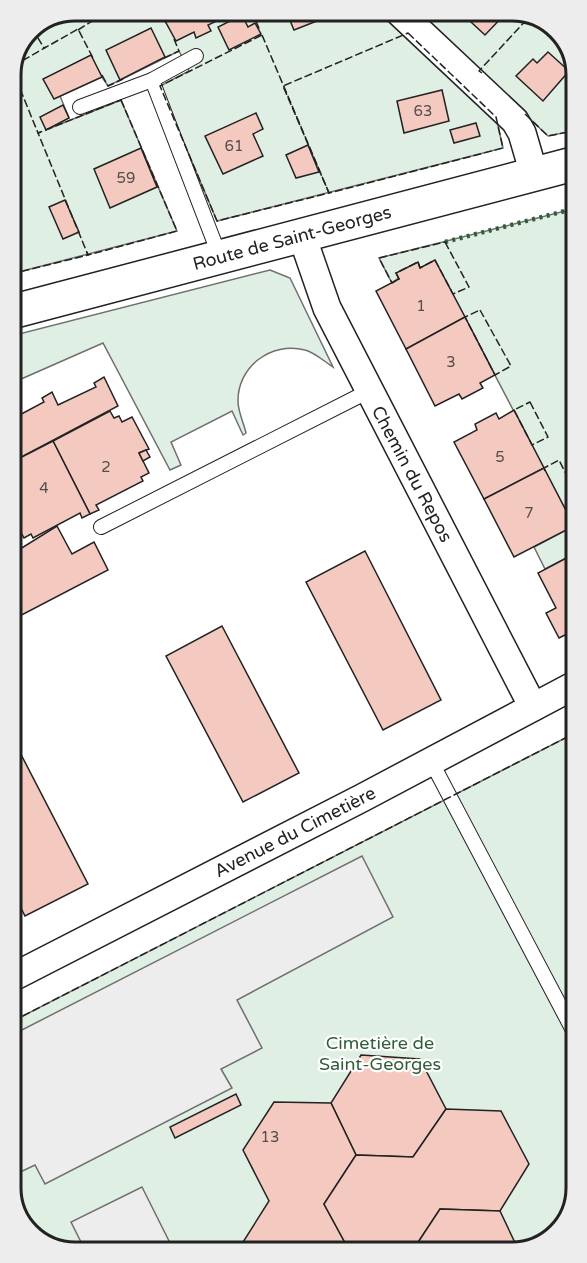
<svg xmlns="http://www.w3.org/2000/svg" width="587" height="1263" font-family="'Varela Round',sans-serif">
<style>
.green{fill:#e0efe3;stroke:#6f6f6f;stroke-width:1.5}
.parking{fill:#ededed;stroke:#6f6f6f;stroke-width:1.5}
.building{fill:#f3c9c0;stroke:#222;stroke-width:1.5}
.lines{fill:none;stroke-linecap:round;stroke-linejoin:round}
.service-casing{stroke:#222;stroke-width:16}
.minor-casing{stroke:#222;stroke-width:30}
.tertiary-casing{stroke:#222;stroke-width:36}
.service{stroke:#fff;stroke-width:14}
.minor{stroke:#fff;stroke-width:27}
.tertiary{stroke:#fff;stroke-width:33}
.hedge{stroke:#2f5e38;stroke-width:4.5;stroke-dasharray:3 4.5;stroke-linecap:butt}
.fence{stroke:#222;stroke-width:1.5;stroke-dasharray:8 3;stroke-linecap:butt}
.labels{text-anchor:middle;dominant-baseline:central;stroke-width:4.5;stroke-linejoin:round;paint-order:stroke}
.number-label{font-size:15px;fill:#564c4a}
.street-label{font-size:18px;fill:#222;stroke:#fff}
.park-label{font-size:18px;fill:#2f5e38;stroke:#fff}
.rim{fill:none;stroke:#222;stroke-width:3}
</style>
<rect width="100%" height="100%" fill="#fff"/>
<!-- green -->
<g class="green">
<polygon points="76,11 384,11 496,117 503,148 217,221 160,86 189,71 179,51 108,86 102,77 60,96 69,118 48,129 121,100 177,231 11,274 11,72 30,29"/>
<polygon points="416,11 516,11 551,24 573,54 573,131 548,136"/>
<polygon points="573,209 574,554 545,569 534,547 574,526 435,261 420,268 418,263 392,283 379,258"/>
<path d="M270,270L290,278L333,367C325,362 314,352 305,350C271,341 237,367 238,402C238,411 244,424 246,433L243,435L232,411L171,442L181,465L170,470L103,343L12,383L11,336Z"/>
<polygon points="575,733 576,1191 563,1227 533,1249 71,1252 43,1242 14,1203 13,1021"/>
</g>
<!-- parking -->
<g class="parking">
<polygon points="362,856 393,917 237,1000 262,1048 221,1069 232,1088 45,1184 35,1165 14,1175 14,1034"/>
<polygon points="142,1187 173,1249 168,1252 86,1252 71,1222"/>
</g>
<!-- building -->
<g class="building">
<polygon points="182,11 217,11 221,19 208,25 211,31 196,38 194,32 176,41 164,19"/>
<polygon points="286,11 325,11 327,17 294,30"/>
<polygon points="459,11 508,11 485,35"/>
<polygon points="242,15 248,27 255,23 261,34 229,50 218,27"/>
<polygon points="151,28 165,57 120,80 106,50"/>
<polygon points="548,52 569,71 543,101 516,76 533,59 537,63"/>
<polygon points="91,55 102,77 54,99 43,79"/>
<polygon points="442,90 449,121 404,133 397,101"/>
<polygon points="63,105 69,118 46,130 40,117"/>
<polygon points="256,113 263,129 253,134 263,156 223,174 205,136"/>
<polygon points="476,123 480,136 454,143 450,130"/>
<polygon points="308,145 319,172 296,178 286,155"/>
<polygon points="141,148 157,187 110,208 94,169"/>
<polygon points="65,200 79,232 63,239 49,207"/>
<polygon points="435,260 465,317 406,349 376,291 399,279 396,273 418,262 420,268"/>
<polygon points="465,317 495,375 480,383 483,388 462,399 459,394 435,406 406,349"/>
<polygon points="104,377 118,406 12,462 12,419 44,402 42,398 52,392 58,405 96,387 94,383"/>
<polygon points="514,410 544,468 484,499 454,442 477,430 475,424 496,413 499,419"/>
<polygon points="110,411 114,418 119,416 122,422 132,417 149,449 139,453 149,473 141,477 143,481 96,505 99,510 90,514 53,441"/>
<polygon points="53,441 90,514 82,518 80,513 33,538 31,534 24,538 12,516 12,462"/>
<polygon points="146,450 150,457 143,461 139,453"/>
<polygon points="544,468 574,526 514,557 484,499"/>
<polygon points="57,526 72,554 94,542 108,570 12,620 12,554"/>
<polygon points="365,551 441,700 383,730 306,582"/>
<polygon points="574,554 575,630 559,638 546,613 556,608 538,573"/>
<polygon points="222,626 299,773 243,802 166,656"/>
<polygon points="13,739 88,884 25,916 13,892"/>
<polygon points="361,1055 420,1059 446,1109 413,1157 356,1155 331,1103"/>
<polygon points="236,1094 241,1105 175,1138 170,1127"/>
<polygon points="274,1102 331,1103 356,1155 324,1204 349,1250 238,1250 269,1201 243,1150"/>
<polygon points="446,1109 501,1111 529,1164 500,1211 440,1209 413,1250 349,1250 324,1204 356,1155 413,1157"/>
<polygon points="440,1209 500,1211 518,1249 413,1250"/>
</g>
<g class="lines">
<!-- service casing -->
<g class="service-casing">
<g id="service">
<polyline points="152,80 220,257"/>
<polyline points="80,107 152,80 196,56"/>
<polyline points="101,527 369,391"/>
<polyline points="431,761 576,1036"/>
</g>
</g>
<!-- minor casing -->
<g class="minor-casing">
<g id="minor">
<polyline points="398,11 515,121 522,133 534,174"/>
<polyline points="302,236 327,308 533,707"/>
<polyline points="13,977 362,798 575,685"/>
</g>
</g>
<!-- tertiary casing -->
<g class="tertiary-casing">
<polyline id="tertiary" points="11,312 573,164"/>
</g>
<!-- service -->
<use href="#service" class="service"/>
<!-- minor -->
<use href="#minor" class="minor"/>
<!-- tertiary -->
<use href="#tertiary" class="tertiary"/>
<!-- hedge -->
<polyline class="hedge" points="445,242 573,209"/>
<!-- fence -->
<g class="fence">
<polyline points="160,11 166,23"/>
<polyline points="252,11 260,31"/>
<polyline points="32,28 44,48 46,47"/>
<polyline points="78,30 108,11"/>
<polygon points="408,33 496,117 503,148 329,193 283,86"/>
<polygon points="262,35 329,193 217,221 160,86"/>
<polyline points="164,58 179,51 174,39"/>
<polyline points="13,66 78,29 93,58"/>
<polyline points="12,69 38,133 41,132"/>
<polyline points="482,73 479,71 530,16"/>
<polyline points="102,75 108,86 123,79"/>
<polygon points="121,100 177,231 88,255 38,133"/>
<polyline points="525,114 548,136 573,131"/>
<polyline points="573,119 573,128"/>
<polygon points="445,242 469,287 453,294 435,260 420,268 418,262 396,273 399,279 392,283 379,258"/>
<polyline points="11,274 88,255 87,252"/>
<polygon points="480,310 511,366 495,375 465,317"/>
<polygon points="530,402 548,437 532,445 514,410"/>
<polyline points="545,471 544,468 559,460 574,490"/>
<polyline points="13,1021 575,733"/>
<polyline points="14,1203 43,1242"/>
</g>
</g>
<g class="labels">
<!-- number labels -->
<g class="number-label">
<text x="423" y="111">63</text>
<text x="234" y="146">61</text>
<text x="126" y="178">59</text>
<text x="421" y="306">1</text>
<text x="451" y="362">3</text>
<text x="500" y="457">5</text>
<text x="106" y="467">2</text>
<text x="44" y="488">4</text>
<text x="529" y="513">7</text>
<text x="270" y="1137">13</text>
</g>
<!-- street labels -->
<g class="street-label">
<text transform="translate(292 238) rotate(-15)">Route de Saint-Georges</text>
<text transform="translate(412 474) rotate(62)">Chemin du Repos</text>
<text transform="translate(295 832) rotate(-27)">Avenue du Cimetière</text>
</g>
<!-- park labels -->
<g class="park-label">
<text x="380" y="1043">Cimetière de<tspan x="380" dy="21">Saint-Georges</tspan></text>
</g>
</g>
<!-- crop -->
<path d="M0 0H587V1263H0ZM75 21H512A54 54 0 0 1 566 75V1188A54 54 0 0 1 512 1242H75A54 54 0 0 1 21 1188V75A54 54 0 0 1 75 21Z" fill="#ededed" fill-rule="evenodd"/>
<path class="rim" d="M75 21H512A54 54 0 0 1 566 75V1188A54 54 0 0 1 512 1242H75A54 54 0 0 1 21 1188V75A54 54 0 0 1 75 21Z"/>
</svg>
